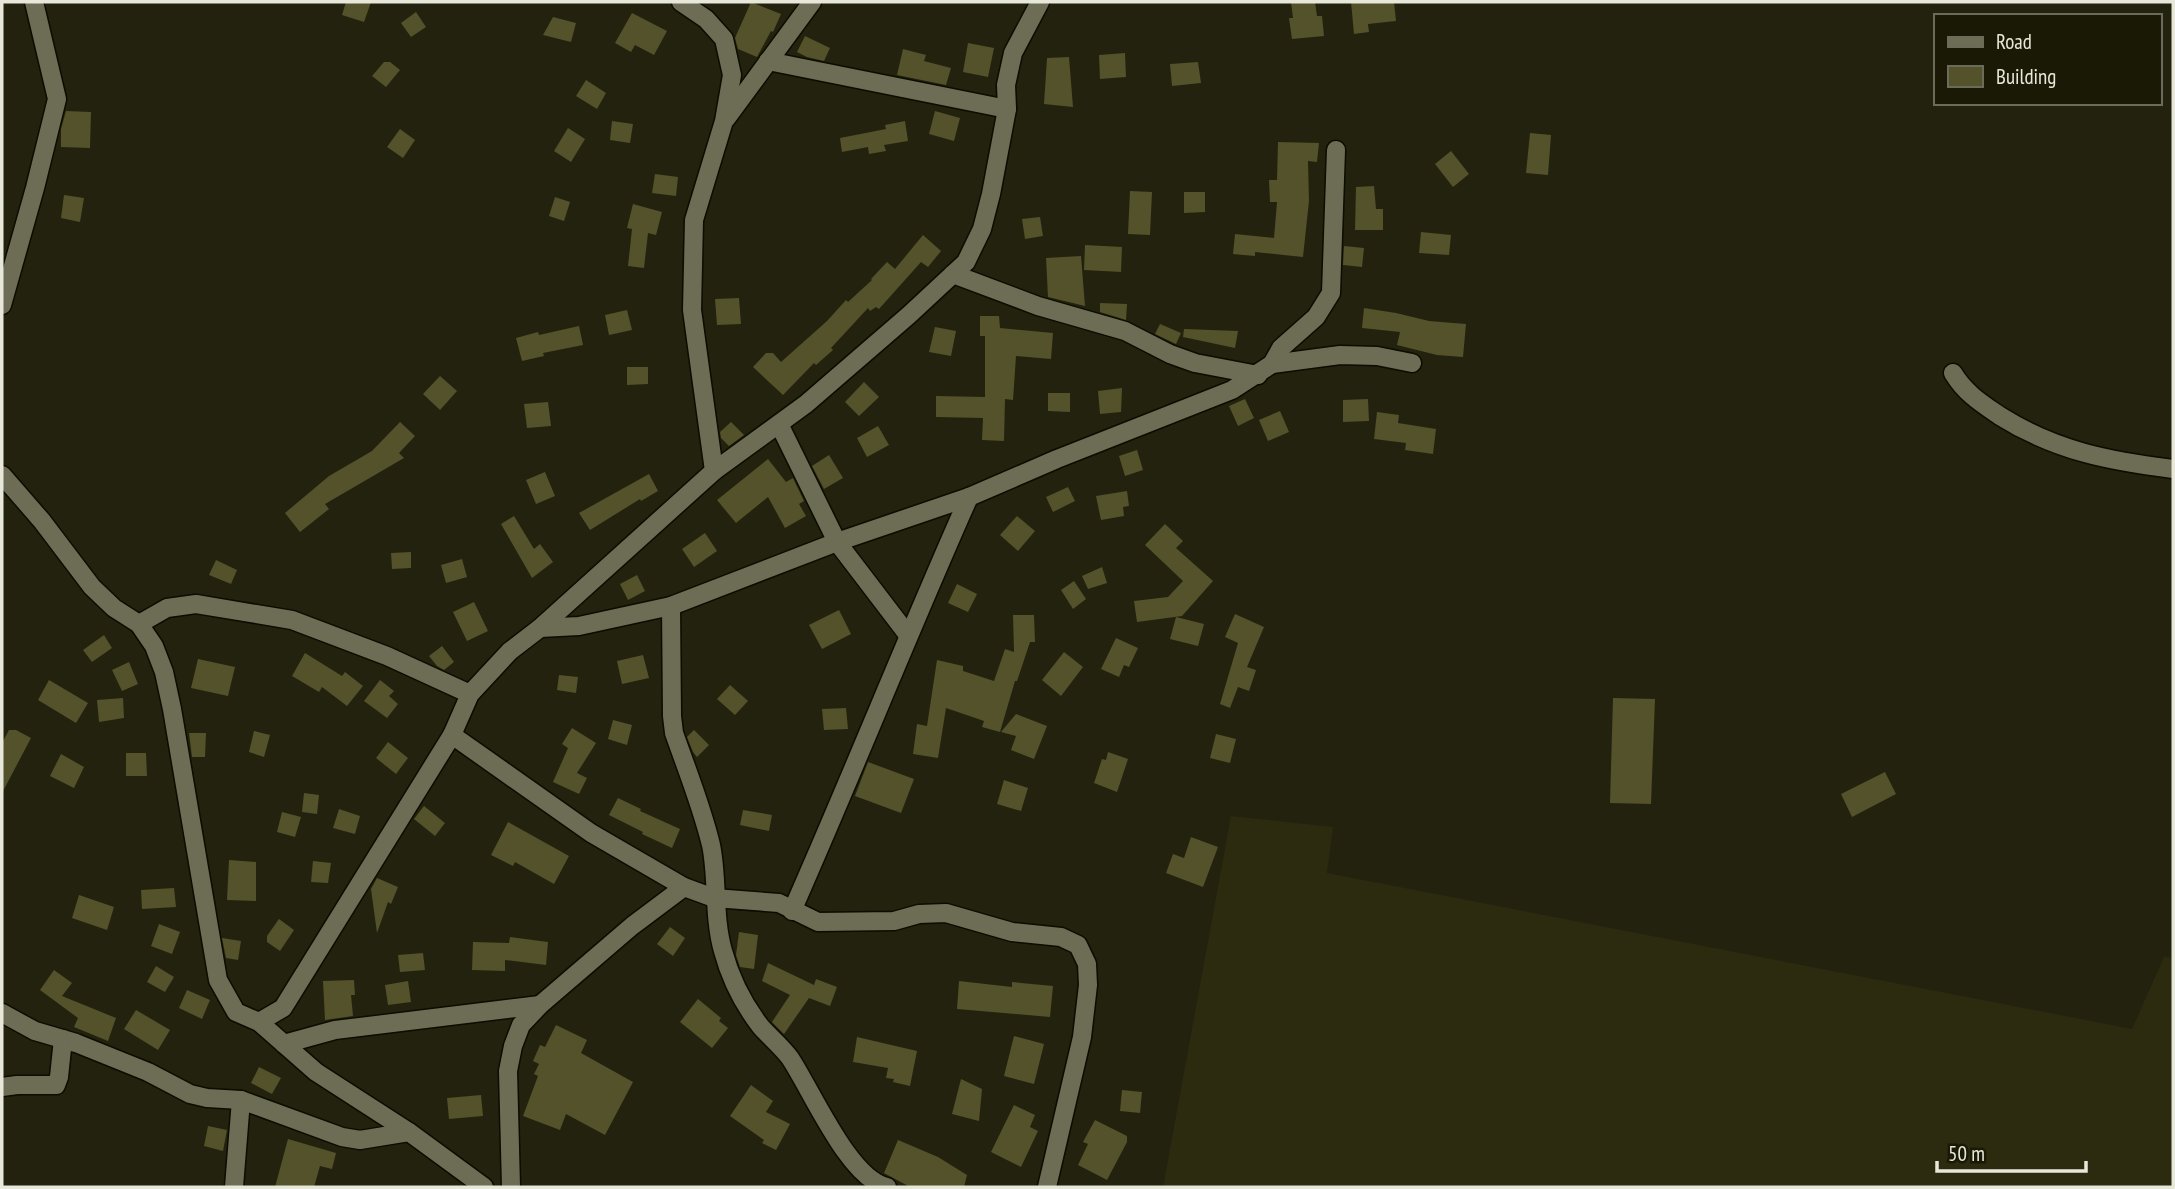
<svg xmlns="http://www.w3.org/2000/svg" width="2175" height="1189" font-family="'PT Sans Narrow',sans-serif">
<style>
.built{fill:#2c2b0f}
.building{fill:#53522a}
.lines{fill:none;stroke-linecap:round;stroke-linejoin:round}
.minor-casing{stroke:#0c0c00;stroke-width:21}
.minor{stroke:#6d6d56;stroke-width:18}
</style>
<rect width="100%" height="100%" fill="#23220e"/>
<!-- built -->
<polygon class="built" points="1231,816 1333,827 1327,873 2132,1029 2164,957 2173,958 2173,1187 1163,1187"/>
<!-- building -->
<g class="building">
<polygon points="346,2 371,2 364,22 342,15"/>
<polygon points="751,2 781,14 773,32 771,31 757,57 738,49 735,38"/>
<polygon points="1291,2 1315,2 1317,16 1322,16 1324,36 1292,39 1289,18 1293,18"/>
<polygon points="1351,2 1394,2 1396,21 1368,24 1369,32 1354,34"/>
<polygon points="416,12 426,27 411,37 401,23"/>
<polygon points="632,13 667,31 654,55 635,45 631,52 615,43"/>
<polygon points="553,17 576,23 571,42 543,35"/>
<polygon points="805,36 830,48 824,61 807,57 797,52"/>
<polygon points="968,43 994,48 988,77 963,72"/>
<polygon points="903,49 926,55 924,61 951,68 946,85 897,75"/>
<polygon points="1125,53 1126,77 1100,79 1099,55"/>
<polygon points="1069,57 1073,107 1044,104 1047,58"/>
<polygon points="384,62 390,62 400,70 386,87 372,76"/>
<polygon points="1198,62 1201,83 1172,86 1170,64"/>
<polygon points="586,80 606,93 597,109 576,96"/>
<polygon points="66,111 91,112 90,148 61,147 61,129"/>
<polygon points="935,111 960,118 954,141 929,134"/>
<polygon points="612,121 633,124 630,143 610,140"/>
<polygon points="905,121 908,141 884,145 886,151 869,154 868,147 842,152 840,138 886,129 885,125"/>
<polygon points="568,128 585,139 571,162 554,151"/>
<polygon points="400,129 415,140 403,158 387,147"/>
<polygon points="1530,133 1551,135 1548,175 1526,173"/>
<polygon points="1278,142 1319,143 1317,162 1308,161 1309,201 1303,257 1255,252 1255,256 1233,254 1235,234 1274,238 1277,202 1270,202 1269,180 1277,180"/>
<polygon points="1451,151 1469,174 1453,187 1435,164"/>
<polygon points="655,174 678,177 676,196 652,193"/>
<polygon points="1374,186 1376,209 1383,209 1383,230 1355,230 1356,187"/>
<polygon points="1130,191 1152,192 1150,235 1128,234"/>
<polygon points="1184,192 1205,192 1205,212 1184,213"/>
<polygon points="64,195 84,198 80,222 61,218"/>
<polygon points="555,197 570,202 564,221 549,216"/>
<polygon points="633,204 662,212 656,235 648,233 644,268 628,266 632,229 627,228"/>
<polygon points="1040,217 1043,236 1025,239 1022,219"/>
<polygon points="1421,232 1451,235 1449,255 1419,253"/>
<polygon points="923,235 941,251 928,267 921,262 879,309 876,307 870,311 868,308 831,348 833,350 816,365 814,363 783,395 753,367 766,353 773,353 781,362 827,321 846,300 848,302 872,280 871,279 887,262 895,269"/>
<polygon points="1085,245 1122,247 1121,272 1084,270"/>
<polygon points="1344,246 1364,248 1362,267 1343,265"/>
<polygon points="1081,256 1085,306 1048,297 1046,258"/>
<polygon points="739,298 741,324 717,325 715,299"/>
<polygon points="1100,303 1127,304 1126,320 1100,312"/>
<polygon points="1364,308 1396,313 1429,321 1466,324 1463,357 1437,355 1397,345 1400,332 1362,328"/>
<polygon points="627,310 632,330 609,335 605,315"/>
<polygon points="980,316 999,316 1000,328 1053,333 1051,359 1016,356 1013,400 1005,399 1004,441 982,440 983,418 936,417 936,396 985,397 985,336 980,336"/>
<polygon points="1160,324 1181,333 1176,344 1155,334"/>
<polygon points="579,326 583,345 543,353 544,356 522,361 516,338 538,332 539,335"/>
<polygon points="935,327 956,331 951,356 929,352"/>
<polygon points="1184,329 1238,331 1235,348 1183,337"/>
<polygon points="627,367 648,367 648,384 627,385"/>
<polygon points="440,376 457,391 440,410 423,394"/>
<polygon points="864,382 879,397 859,416 845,402"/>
<polygon points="1122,388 1121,412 1100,414 1098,391"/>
<polygon points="1048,393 1070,393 1070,412 1048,411"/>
<polygon points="1245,399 1254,418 1238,426 1229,406"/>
<polygon points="1368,399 1369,421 1343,422 1343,400"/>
<polygon points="548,402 551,426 527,428 524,404"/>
<polygon points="1280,411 1289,432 1268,441 1259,420"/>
<polygon points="1377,412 1399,415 1398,423 1436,429 1433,454 1405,450 1406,443 1374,439"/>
<polygon points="400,422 415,436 399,453 404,458 325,504 329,509 300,532 285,513 329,476 372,451"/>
<polygon points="731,422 744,435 729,446 721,438 720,432"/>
<polygon points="878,426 889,445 867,457 857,438"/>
<polygon points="1137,450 1143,470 1125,476 1119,456"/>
<polygon points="829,455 843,478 824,489 812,466"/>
<polygon points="768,459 786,482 793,478 804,501 799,504 806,516 785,528 768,497 736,523 717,500"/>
<polygon points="545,472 555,496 536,504 526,480"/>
<polygon points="649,474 658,491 641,501 640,499 590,530 579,513"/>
<polygon points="1068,487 1075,501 1053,512 1046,497"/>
<polygon points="1127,491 1129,506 1123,507 1124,516 1101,520 1096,496"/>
<polygon points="514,516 534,549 540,544 553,562 532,578 501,524"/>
<polygon points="1017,516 1035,531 1018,551 1000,535"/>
<polygon points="1165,524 1183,541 1176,548 1213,581 1182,616 1137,622 1134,601 1168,597 1183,581 1145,545"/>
<polygon points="705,533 717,551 694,567 682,549"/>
<polygon points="411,552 411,568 392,569 391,553"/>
<polygon points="462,559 467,577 446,583 441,565"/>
<polygon points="216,560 237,570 231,584 209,575"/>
<polygon points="1102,567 1107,583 1088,589 1082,576"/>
<polygon points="637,575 645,591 628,600 620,584"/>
<polygon points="1074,581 1086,599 1073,609 1061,590"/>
<polygon points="957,584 977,594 968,612 948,603"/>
<polygon points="474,602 488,631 467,641 453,612"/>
<polygon points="839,610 851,634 822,649 809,625"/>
<polygon points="1235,614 1264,627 1247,667 1256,670 1249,691 1238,687 1230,708 1220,704 1238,643 1225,637"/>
<polygon points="1013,615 1034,615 1035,642 1030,642 1017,681 1015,681 1000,732 982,727 984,721 946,708 938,758 913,754 917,724 927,726 937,660 963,666 963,671 994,681 1005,649 1014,652"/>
<polygon points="1176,617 1204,624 1198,646 1170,639"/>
<polygon points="104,635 112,648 92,662 83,650"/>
<polygon points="1116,638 1138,648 1129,667 1124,665 1119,677 1101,669"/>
<polygon points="442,646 454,662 444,670 437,666 429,656"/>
<polygon points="1064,652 1083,667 1061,696 1042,680"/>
<polygon points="305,653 342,676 345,672 363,686 347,706 322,687 319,692 292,676"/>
<polygon points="643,655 649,678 622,684 617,661"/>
<polygon points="198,659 235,667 228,696 191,688"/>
<polygon points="129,662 138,684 122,691 112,670"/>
<polygon points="559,675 578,677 576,693 557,690"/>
<polygon points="49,680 88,703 76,723 38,700"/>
<polygon points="380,680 394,691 389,696 398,704 387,718 364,701"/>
<polygon points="730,685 748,701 735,715 717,699"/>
<polygon points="123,698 124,718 99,722 97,700"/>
<polygon points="1613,698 1655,699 1651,804 1610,803"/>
<polygon points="846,708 848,729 824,730 822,709"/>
<polygon points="1016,714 1047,726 1034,759 1011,750 1016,736 1001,732"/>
<polygon points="613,720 632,725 627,745 608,739"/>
<polygon points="572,728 596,743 577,773 587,778 579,794 553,782 568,748 562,744"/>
<polygon points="9,730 16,730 31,738 2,793 2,743"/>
<polygon points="694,730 709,745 697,757 693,752 687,737"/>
<polygon points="254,731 270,735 264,757 249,752"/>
<polygon points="189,733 206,733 205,757 192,757"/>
<polygon points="1216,734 1236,739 1230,763 1210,758"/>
<polygon points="388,742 408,758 396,774 376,758"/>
<polygon points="1108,752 1128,759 1117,792 1094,783 1102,759 1106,760"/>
<polygon points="126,753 146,753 147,776 126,776"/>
<polygon points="61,754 84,767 74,788 50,776"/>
<polygon points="868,762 914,779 901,813 855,796"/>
<polygon points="1885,772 1896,794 1852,817 1841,794"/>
<polygon points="1004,780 1028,788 1021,811 997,804"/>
<polygon points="304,793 319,795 317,814 302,812"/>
<polygon points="618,798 641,809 640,811 680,829 672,848 642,834 643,832 609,815"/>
<polygon points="424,806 445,823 435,836 414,819"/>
<polygon points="339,809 360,816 355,834 333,828"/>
<polygon points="743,810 772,815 769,831 740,825"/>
<polygon points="282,812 301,817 295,837 277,832"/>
<polygon points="508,822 569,856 554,884 515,862 513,866 491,855"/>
<polygon points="1191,837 1218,847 1203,887 1166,873 1173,854 1184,858"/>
<polygon points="229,860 256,862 256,901 227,900"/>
<polygon points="313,861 331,863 328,883 311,882"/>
<polygon points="377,878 398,887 391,904 388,902 377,933 371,889"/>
<polygon points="174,888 176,907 142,909 141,890"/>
<polygon points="79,895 114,907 107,930 72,918"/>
<polygon points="279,919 294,930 280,951 267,942 267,936"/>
<polygon points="159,924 180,932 172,954 151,946"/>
<polygon points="670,927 685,938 673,956 657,944"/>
<polygon points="739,932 758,935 754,969 740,967 736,955"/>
<polygon points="510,937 548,942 546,965 505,960 505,971 472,970 473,942 509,943"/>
<polygon points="222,938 241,941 238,960 226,958"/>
<polygon points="423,953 425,970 400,972 398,955"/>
<polygon points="768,963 814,985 816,979 837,987 830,1006 809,998 784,1034 772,1022 790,995 762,981"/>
<polygon points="156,966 174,977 165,992 147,982"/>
<polygon points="54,970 72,983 62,996 116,1018 108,1041 74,1027 78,1018 40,990"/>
<polygon points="354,980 355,995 351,995 353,1016 325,1020 323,981"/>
<polygon points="408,981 411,1002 388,1005 385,985"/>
<polygon points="959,981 1012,987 1012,982 1053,986 1050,1017 957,1009"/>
<polygon points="187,990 210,1000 202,1019 179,1008"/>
<polygon points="698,999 721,1018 719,1021 728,1028 712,1048 680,1022"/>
<polygon points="136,1010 170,1030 158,1050 124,1029"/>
<polygon points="556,1025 587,1040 581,1053 633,1082 605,1135 566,1114 560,1130 523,1116 538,1076 534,1074 539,1064 533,1061 540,1045 545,1047"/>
<polygon points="1014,1036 1044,1044 1034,1084 1004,1076"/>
<polygon points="857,1037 917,1051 910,1086 893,1082 894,1079 886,1078 888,1068 853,1062"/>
<polygon points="259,1067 281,1078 272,1094 251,1083"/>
<polygon points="961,1079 982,1089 979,1121 952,1114"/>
<polygon points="751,1085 773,1101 766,1112 790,1124 776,1150 762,1143 764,1140 730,1116"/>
<polygon points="1122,1090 1142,1092 1140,1113 1120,1111"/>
<polygon points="481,1095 483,1116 449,1119 447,1098"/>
<polygon points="1014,1105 1035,1115 1030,1127 1038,1131 1021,1167 991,1152"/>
<polygon points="1095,1120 1127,1136 1127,1142 1107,1180 1078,1165 1088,1144 1083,1142"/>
<polygon points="208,1126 227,1130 223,1151 204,1146"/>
<polygon points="288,1139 336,1153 332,1169 320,1166 314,1187 275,1187"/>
<polygon points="898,1140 938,1157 967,1175 964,1187 910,1187 884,1173"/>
</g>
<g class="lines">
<!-- minor casing -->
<g class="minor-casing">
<g id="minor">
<polyline points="768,61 1007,109"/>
<polyline points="726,119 812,2"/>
<polyline points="953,274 1038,306 1125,331 1170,354 1195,363 1258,375"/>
<polyline points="2,305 35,188 57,99 34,2"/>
<polyline points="1272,364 1340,355 1377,356 1412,363"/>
<path d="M1953,373C1965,393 1981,403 2000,416C2056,451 2109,461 2173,469"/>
<polyline points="779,424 837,542 908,635"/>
<polyline points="714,471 806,404 909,315 966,262 982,229 991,194 1007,109 1006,85 1013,53 1040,2"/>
<polyline points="2,475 42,521 92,587 114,608 139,624 154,646 164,672 172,709 218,980 236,1012 259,1022 316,1072 409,1132 484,1187"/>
<path d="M671,606L672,716L674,733C687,770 702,807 711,845C718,878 713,916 723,951C730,977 744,1005 761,1027C770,1037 782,1047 790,1058C812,1091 849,1179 887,1187"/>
<polyline points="139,624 167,608 196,604 292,620 387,656 470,694"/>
<polyline points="540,628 579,626 671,606 837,542 969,497 1057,459 1232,390 1272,364 1281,348 1316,317 1331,293 1336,150"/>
<polyline points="452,735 591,833 684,887 714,898 779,903 818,922 894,921 919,914 946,913 1012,932 1061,937 1078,945 1087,964 1088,985 1082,1037 1047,1187"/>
<path d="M792,911C853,773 908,634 969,497"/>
<polyline points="2,1013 35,1031 76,1043 148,1072 190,1094 207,1098 241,1100 342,1137 360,1140 409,1132"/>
<polyline points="259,1022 283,1008 452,735 470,694 510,651 540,628 714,471 692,310 694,220 724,121 732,75 724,39 706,19 681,2"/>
<polyline points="284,1044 335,1030 540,1005"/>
<polyline points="2,1087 17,1085 56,1085 59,1077 63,1039"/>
<polyline points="234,1187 241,1100"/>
<polyline points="511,1187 508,1071 513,1046 521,1025 540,1005 632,926 684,887"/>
</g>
</g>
<!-- minor -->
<use href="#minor" class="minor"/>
</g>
<!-- border -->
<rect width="2175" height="1189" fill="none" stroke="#e7e7da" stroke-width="7"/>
<!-- legend -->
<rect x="1934" y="14" width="228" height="91" fill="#191905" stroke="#6b6b5a" stroke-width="2"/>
<rect x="1948" y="37" width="35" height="10" fill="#6d6d56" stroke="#6b6b5a" stroke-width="2"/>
<text x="1996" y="49" font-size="21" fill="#e7e7da">Road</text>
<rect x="1948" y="66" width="35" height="21" fill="#53522a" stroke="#6b6b5a" stroke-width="2"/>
<text x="1996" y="84" font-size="21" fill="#e7e7da">Building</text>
<!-- scale -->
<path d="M1937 1161v10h149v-10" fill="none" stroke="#e7e7da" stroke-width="3.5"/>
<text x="1948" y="1161" font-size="21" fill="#e7e7da" stroke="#191905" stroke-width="5" paint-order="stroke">50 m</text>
</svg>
